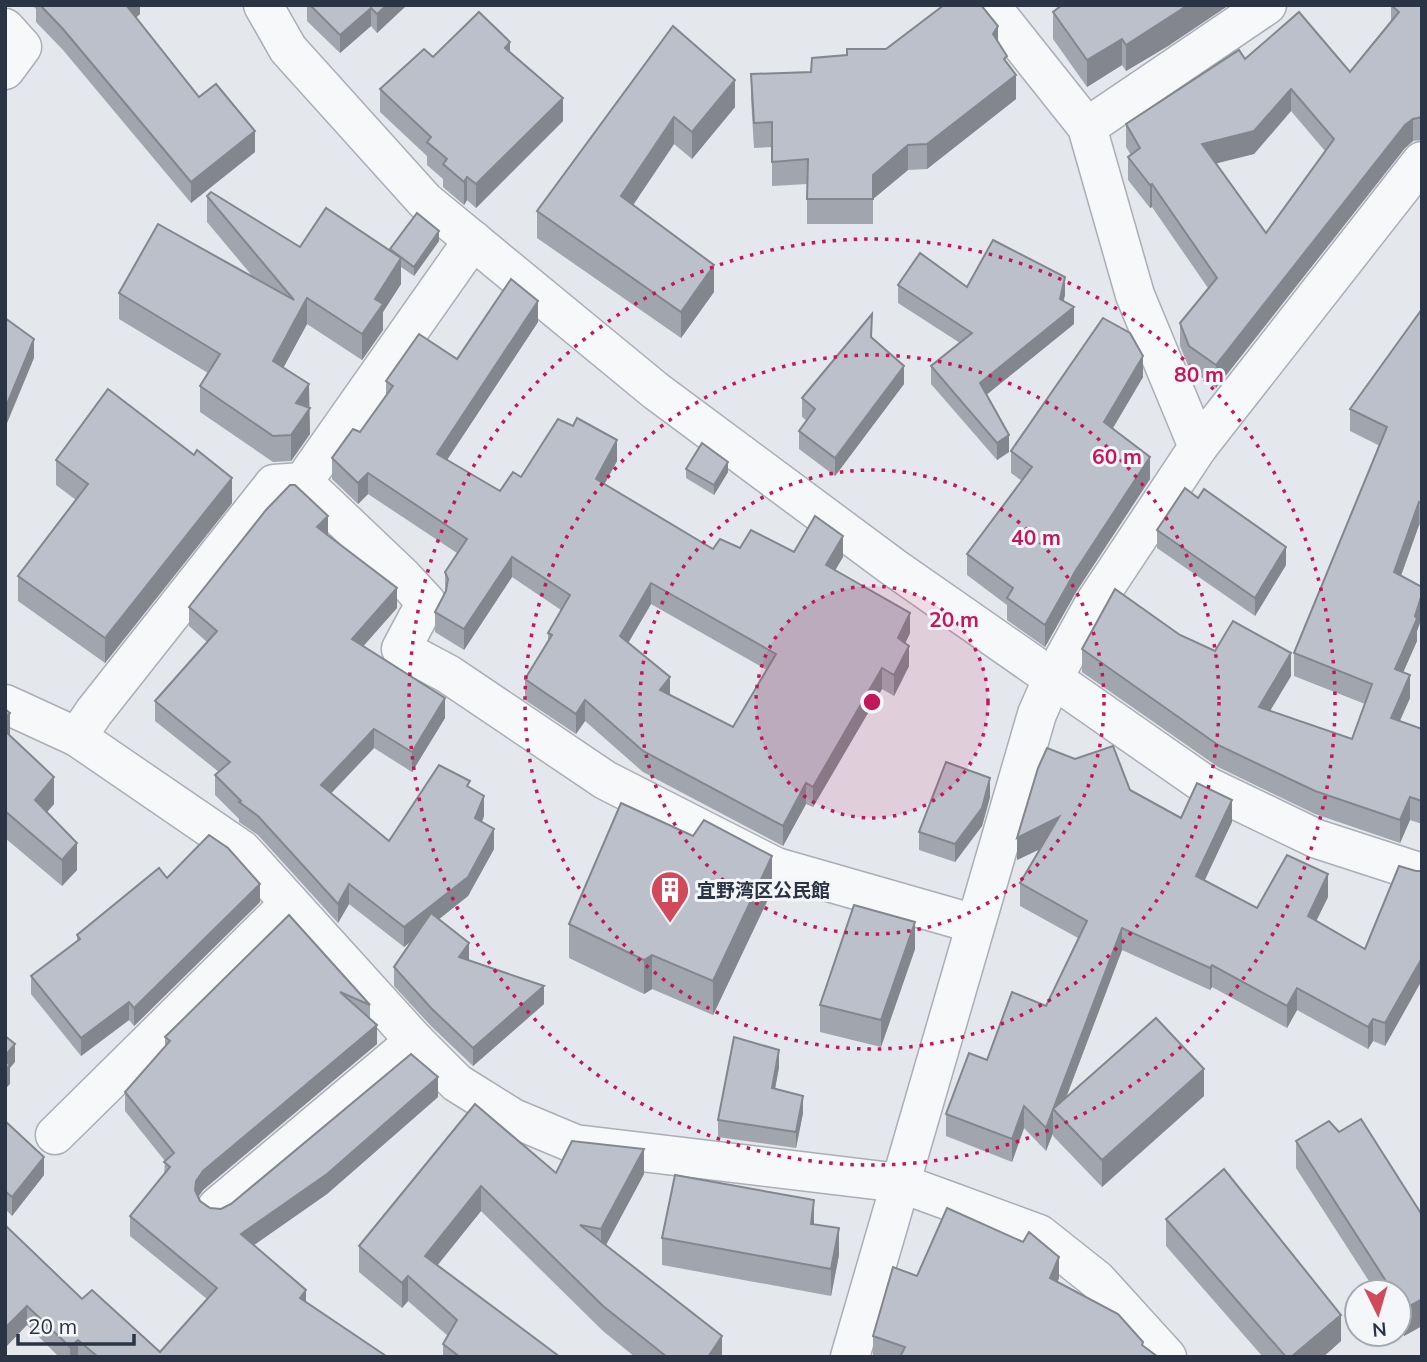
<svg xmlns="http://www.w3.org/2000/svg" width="1427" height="1362" font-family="Mulish,'Noto Sans JP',sans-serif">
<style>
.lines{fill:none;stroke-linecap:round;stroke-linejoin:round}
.street-casing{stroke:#a9aeb7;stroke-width:41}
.street{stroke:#f7f8fa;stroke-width:38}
.wall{fill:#a1a5ae;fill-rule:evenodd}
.shaded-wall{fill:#83868d}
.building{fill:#bbc0ca;stroke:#83868d;stroke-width:2;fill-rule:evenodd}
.ring{fill:none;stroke:#c2185b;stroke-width:3.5;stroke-dasharray:3.5 7}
.labels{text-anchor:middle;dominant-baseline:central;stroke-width:6;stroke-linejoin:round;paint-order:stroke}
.poi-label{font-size:19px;font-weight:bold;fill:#2b3445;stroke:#f4f6f9;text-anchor:start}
.centre{fill:#c2185b;stroke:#f4f6f9;stroke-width:3.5}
.ring-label{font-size:21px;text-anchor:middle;font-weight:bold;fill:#c2185b;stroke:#f4f6f9;stroke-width:6;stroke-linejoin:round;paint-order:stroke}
</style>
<rect width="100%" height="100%" fill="#e4e7ec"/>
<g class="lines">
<!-- street casing -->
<g class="street-casing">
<g id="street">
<polyline points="263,5 288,49 425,201 656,391 893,567 1207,786 1317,839 1422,873"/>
<polyline points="990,5 1087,127 1135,295 1198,447"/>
<polyline points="5,28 22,47 5,70"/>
<polyline points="1087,127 1267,5"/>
<polyline points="303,482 401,575 426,602 401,649 448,674 605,780 776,867 975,924"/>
<polyline points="5,704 77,737 242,850 415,1041 457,1083 513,1118 575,1144 900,1183 952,1202 1039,1234 1097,1280 1167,1357"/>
<polyline points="77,737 94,712 274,484 303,482 473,240"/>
<polyline points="55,1135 290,903"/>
<polyline points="217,1207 415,1041"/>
<polyline points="850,1357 1037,714 1052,680 1094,604 1198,447 1422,161"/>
</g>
</g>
<!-- street -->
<use href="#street" class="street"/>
</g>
<!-- wall -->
<g class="wall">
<polygon points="32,5 140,5 140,14 136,18 199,97 255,152 191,203 63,50 36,22 36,9"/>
<polygon points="307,5 407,5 377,33 371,26 340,53 307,21"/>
<polygon points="1061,5 1229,5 1168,46 1126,71 1122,65 1087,87 1053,39 1053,12"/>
<path d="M1422,5V140L1413,141L1405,148L1216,388L1189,368L1180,346V323L1208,288L1152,207L1150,208L1128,180V157L1131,155L1126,147V124L1245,59L1350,72L1391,21V6ZM1291,111L1325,151L1266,233L1216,163L1254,154Z"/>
<polygon points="673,26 735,107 692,159 674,144 633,205 714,292 681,338 537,238 537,211"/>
<polygon points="998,43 1007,63 1016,99 927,169 908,170 873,199 873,224 807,224 807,184 772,186 772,147 754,148 751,99 751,74 811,72 847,55 886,49"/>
<polygon points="510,52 563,121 476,208 467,200 464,205 443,187 443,179 427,165 427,156 380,112 380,89 433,57"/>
<polygon points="207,196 300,247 390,250 390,249 439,241 414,276 401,267 401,284 383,312 383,330 362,360 307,324 283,368 309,407 310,434 291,461 273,462 200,412 200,386 208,373 119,319 119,293 253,277 207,222"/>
<polygon points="898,285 967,287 1065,295 1063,301 1074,324 986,395 1009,452 997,460 931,384 931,366 960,343 898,303"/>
<polygon points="1422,309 1422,526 1419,525 1401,576 1422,587 1422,617 1417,631 1417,641 1403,672 1410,698 1400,721 1422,729 1422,824 1410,820 1400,843 1315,814 1218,767 1082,672 1082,649 1180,635 1215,651 1291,676 1270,711 1352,739 1365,704 1294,676 1294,653 1380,446 1350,431 1350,409"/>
<path d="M538,322L447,460L500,491L521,477L617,461L604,484L713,549L740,548L843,557L835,570L910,633L905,643L909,666L894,696L882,689L813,807L806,804L783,846L643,772L585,721L576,734L525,700V679L548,641V633L561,610L512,577L464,650L435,632V612L445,592V572L457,553L368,494L358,504L332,479V458L360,432L386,396V381L457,359ZM651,604L767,670L733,727L670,695L628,643Z"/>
<polygon points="871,337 904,384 835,476 799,449 799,431 807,421 802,417 802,398"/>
<polygon points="1143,377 1113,428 1150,479 1076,592 1045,647 1007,620 1007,605 967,575 967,554 1022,481 1011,473 1011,451"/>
<polygon points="56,460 232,503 105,663 18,601 18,576 76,500 56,485"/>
<polygon points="686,469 728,472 714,495 686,478"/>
<polygon points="1198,498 1286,565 1255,616 1157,548 1157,530"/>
<polygon points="328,535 397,608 363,646 445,718 412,772 374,748 331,793 389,841 470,787 484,816 482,822 494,849 468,896 439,919 469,960 544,1004 473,1066 431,1026 394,986 394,967 413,939 404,947 349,904 338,923 258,835 239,822 239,819 215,795 215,775 219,772 155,721 155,701 207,642 189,626 189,607"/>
<polygon points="5,709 10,735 54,804 47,812 77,870 62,886 5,838"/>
<polygon points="1130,790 1181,818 1232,822 1204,880 1257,908 1328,897 1316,920 1365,949 1416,871 1422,871 1422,980 1385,1046 1373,1041 1368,1049 1297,1010 1287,1028 1212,987 1210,990 1122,950 1066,1098 1204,1096 1102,1187 1053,1136 1053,1133 1046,1151 1024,1128 1012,1162 946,1136 946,1114 987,1060 1046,1006 1078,938 1020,906 1020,883 1040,849 1017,860"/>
<polygon points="990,797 982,826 955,862 919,850 919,832"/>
<polygon points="693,836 772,891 713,1015 652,989 644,994 569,958 569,924"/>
<polygon points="167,878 260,902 134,1026 129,1020 81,1056 31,994 31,976 77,941 77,935"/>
<polygon points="289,915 370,1005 370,1019 377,1044 203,1190 198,1197 200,1201 210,1208 221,1209 438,1097 327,1194 254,1245 306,1302 386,1357 59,1357 27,1325 5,1225 82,1299 160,1352 207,1299 130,1236 130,1216 164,1175 165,1161 125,1111 125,1092 165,1046 165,1037"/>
<polygon points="915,949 881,1047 820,1032 820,1005"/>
<polygon points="779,1067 775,1089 803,1113 796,1148 718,1137 718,1120"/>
<polygon points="475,1104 556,1173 644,1174 606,1245 722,1357 635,1357 603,1331 481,1211 437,1265 560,1357 443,1357 443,1344 448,1336 408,1301 402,1308 359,1272 359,1246"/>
<polygon points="5,1121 44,1175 12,1216 5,1209"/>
<polygon points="1296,1141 1422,1215 1422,1326 1404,1336 1399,1328 1399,1292 1376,1292 1296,1168"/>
<polygon points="1166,1219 1341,1341 1323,1357 1263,1357 1166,1246"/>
<polygon points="814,1224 839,1255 831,1296 662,1265 662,1238"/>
<polygon points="917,1276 1059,1278 1057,1282 1158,1357 873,1357 873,1336"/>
</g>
<!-- shaded-wall -->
<g class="shaded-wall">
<polygon points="125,5 140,5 140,14 125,26"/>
<polygon points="387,5 407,5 377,33 377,14"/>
<polygon points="1188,5 1229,5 1168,46 1126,71 1126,45"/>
<polygon points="371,8 371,26 340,53 340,35"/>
<polygon points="998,26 998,51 993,34"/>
<polygon points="1122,39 1122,65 1087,87 1087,60"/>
<polygon points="510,42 510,65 505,48"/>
<polygon points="1016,75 1016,99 927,169 927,144"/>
<polygon points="735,80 735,107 692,159 692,132"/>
<polygon points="1291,89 1291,111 1254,154 1202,167 1202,144"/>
<polygon points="563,98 563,121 476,208 476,184"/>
<polygon points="674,117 674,144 621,223 621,196"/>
<polygon points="1413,119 1413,141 1405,148 1216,388 1216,365 1405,125"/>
<polygon points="255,131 255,152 191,203 191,182"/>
<polygon points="908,145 908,170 873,199 873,224 873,175"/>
<polygon points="467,177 467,200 464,205 464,182"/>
<polygon points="1152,184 1152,207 1150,208 1150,185"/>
<polygon points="439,231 439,241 414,276 414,267"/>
<polygon points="401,258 401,284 383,312 383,330 362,360 362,334 375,299"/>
<polygon points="714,265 714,292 681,338 681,312"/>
<polygon points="1065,277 1065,295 1060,316 1060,299"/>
<polygon points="307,298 307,324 273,387 273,361"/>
<polygon points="538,301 538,322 437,475 437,454"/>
<polygon points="1074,307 1074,324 980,400 980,383"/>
<polygon points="34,339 34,358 5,428 5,409"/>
<polygon points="1143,356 1143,377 1104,443 1104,422"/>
<polygon points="904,366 904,384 835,476 835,458"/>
<polygon points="309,384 310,434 291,461 291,435 296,403"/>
<polygon points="1009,435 1009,452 997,460 997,443"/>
<polygon points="617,440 617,461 596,500 596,479"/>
<polygon points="1150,457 1150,479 1076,592 1045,647 1045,625 1076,570"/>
<polygon points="728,462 728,472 714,495 714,485"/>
<polygon points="368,473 368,494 358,504 358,483"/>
<polygon points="232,478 232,503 105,663 105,638"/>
<polygon points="1419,502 1419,525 1394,595 1394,572"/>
<polygon points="328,516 328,536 317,527"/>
<polygon points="843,536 843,557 826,586 826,565"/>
<polygon points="1286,547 1286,565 1255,616 1255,598"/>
<polygon points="512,557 512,577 464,650 464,629"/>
<polygon points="651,583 651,604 620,657 620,636"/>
<polygon points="397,588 397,608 352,659 352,639"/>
<polygon points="1422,594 1422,617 1417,631 1417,641 1395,691 1395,669 1415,616"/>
<polygon points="910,613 910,633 898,659 898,638"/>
<polygon points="909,646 909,666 894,696 894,675"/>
<polygon points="1291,653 1291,676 1259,729 1259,707"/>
<polygon points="882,668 882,689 813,807 813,787"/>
<polygon points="1410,675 1410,698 1391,740 1391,718"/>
<polygon points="670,677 670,698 660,690"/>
<polygon points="445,698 445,718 412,772 412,752"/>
<polygon points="585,700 585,721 576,734 576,714"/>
<polygon points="10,713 10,740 5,745 5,718"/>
<polygon points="374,729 374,748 321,804 321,785"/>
<polygon points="54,777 54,804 35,826 35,800"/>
<polygon points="990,778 990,797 982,826 955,862 955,844"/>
<polygon points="806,783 806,804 783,846 783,826"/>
<polygon points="484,796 484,816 475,838 475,818"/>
<polygon points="1410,797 1410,820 1400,843 1400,820"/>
<polygon points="1232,800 1232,822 1196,899 1196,876"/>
<polygon points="1059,817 1059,840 1017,860 1017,838"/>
<polygon points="494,829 494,849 468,896 404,947 404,927"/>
<polygon points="77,843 77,870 62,886 62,860"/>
<polygon points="772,856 772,891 713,1015 713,981"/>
<polygon points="1328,874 1328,897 1308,938 1308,916"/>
<polygon points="260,884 260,902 134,1026 134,1008"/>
<polygon points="349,884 349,904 338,923 338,904"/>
<polygon points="915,922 915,949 881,1047 881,1020"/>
<polygon points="1122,928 1122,950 1059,1116 1053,1110"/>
<polygon points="469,943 469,962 459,957"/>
<polygon points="652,955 652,989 644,994 644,960"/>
<polygon points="1422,958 1422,980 1385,1046 1385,1023"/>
<polygon points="1212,965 1212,987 1210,990 1210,968"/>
<polygon points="544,986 544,1004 473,1066 473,1048"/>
<polygon points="1297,988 1297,1010 1287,1028 1287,1006"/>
<polygon points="129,1002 129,1020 81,1056 81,1038"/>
<polygon points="1373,1019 1373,1041 1368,1049 1368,1027"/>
<polygon points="377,1025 377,1044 203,1190 196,1200 196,1181 203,1171"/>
<polygon points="15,1044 15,1062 10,1068 10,1084 5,1089 5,1056"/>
<polygon points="779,1050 779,1067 772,1105 772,1088"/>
<polygon points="1204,1069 1204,1096 1102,1187 1102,1160"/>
<polygon points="438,1077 438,1097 327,1194 241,1254 241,1234"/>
<polygon points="803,1096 803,1113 796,1148 796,1132"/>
<polygon points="1024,1106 1024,1128 1012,1162 1012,1139"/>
<polygon points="1053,1111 1053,1133 1046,1151 1046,1128"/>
<polygon points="644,1149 644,1174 601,1254 601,1229"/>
<polygon points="44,1157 44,1175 12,1216 12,1197"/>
<polygon points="481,1186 481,1211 425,1281 425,1256"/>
<polygon points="814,1200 814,1227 811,1224"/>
<polygon points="839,1228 839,1255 831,1296 831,1269"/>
<polygon points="1059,1257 1059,1278 1050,1300 1050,1278"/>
<polygon points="408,1276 408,1301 402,1308 402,1283"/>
<polygon points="306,1290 306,1310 300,1298"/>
<polygon points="1422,1299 1422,1326 1404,1336 1404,1309"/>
<polygon points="27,1306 27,1325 5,1348 5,1328"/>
<polygon points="1341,1315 1341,1341 1323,1357 1291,1357"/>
<polygon points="722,1336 722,1357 708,1357"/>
<polygon points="78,1340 78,1357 70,1357 70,1347"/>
</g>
<!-- building -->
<g class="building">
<polygon points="40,5 126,5 199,97 216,84 255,131 191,182 63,29"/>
<polygon points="310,5 387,5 377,14 371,8 340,35"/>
<polygon points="944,5 981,5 998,26 993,34 1007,56 1004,59 1016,75 927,144 908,145 873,175 873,199 807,199 808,159 772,162 772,122 754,123 751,74 811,72 812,58 847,55 847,49 886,49"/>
<polygon points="1062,5 1188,5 1126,45 1122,39 1087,60 1053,12"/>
<path d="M1391,5H1422V117L1413,119L1405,125L1216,365L1189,346L1180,323L1217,278L1152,184L1150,185L1128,157L1140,148L1126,124L1239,50L1245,59L1299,12L1350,72L1399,12ZM1291,89L1334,139L1266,233L1202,144L1254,131Z"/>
<polygon points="479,12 510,42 505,48 563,98 476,184 467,177 464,182 443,164 447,159 427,142 431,137 380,89 424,49 433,57"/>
<polygon points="673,26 735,80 692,132 674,117 621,196 714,265 681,312 537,211"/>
<polygon points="211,192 300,247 326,208 401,258 375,299 383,304 362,334 307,298 273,361 309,384 296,403 310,408 291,435 273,436 200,386 220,354 119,293 158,224 294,300 207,196"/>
<polygon points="417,213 439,231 414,267 390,249"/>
<polygon points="993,240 1065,277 1060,299 1074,307 980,383 1009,435 997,443 931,366 972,333 898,285 920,253 967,287"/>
<path d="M511,279L538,301L437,454L500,491L513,472L521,477L558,419L573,426L577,418L617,440L596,479L713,549L720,539L740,548L751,530L794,552L815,516L843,536L826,565L910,613L898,638L909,646L894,675L882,668L813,787L806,783L783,826L643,751L585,700L576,714L525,679L552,635L548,633L570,595L512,557L464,629L435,612L446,591L448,579L445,572L467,539L368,473L358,483L332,458L353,429L360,432L393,386L386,381L419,334L457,359ZM651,583L776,654L733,727L660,690L670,677L620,636Z"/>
<polygon points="1422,309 1422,504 1419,502 1394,572 1422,587 1422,594 1415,616 1417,619 1395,669 1410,675 1391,718 1422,729 1422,801 1410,797 1400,820 1315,791 1218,745 1082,649 1115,589 1180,635 1215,651 1233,621 1291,653 1259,707 1352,739 1372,684 1294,653 1387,427 1350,409"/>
<polygon points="872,314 871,337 904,366 835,458 799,431 815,409 802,398"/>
<polygon points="5,318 34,339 5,409"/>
<polygon points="1103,318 1130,333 1143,356 1104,422 1150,457 1076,570 1045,625 1007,598 1013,588 967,554 1032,467 1011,451"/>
<polygon points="108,389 194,455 197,450 232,478 105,638 18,576 88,484 56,460"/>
<polygon points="702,443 728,462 714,485 686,469"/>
<polygon points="290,485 295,485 328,516 317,527 397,588 352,639 445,698 412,752 374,729 321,785 389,841 439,765 470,781 467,786 484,796 475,818 494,829 468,877 404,927 349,884 338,904 258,816 239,802 241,801 215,775 230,762 155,701 217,631 189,607 266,510"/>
<polygon points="1185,488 1198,498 1204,489 1286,547 1255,598 1157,530"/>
<polygon points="5,709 10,713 5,718"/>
<polygon points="5,731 54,777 35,800 77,843 62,860 5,811"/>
<polygon points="1113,746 1130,790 1181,818 1197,783 1232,800 1196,876 1257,908 1287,855 1328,874 1308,916 1365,949 1399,866 1416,871 1422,871 1422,958 1385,1023 1373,1019 1368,1027 1297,988 1287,1006 1212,965 1210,968 1122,928 1046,1128 1024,1106 1012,1139 946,1114 969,1053 987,1060 1012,992 1046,1006 1087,921 1020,883 1059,817 1017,838 1038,768 1047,748 1075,759"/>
<polygon points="946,762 990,778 982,808 955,844 919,832"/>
<polygon points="621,803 693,836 704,820 772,856 713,981 652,955 644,960 569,924"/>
<polygon points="209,835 228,848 260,884 134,1008 129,1002 81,1038 31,976 80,939 77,935 159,868 167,878"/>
<polygon points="854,905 915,922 881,1020 820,1005"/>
<polygon points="431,913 469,943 459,957 544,986 473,1048 431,1008 394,967"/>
<polygon points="289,915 370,1005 340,992 377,1025 203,1171 196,1181 195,1190 200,1201 210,1208 221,1209 231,1204 411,1054 438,1077 327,1174 241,1234 306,1290 300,1298 386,1356 98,1357 78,1340 70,1347 27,1306 5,1328 5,1225 82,1299 92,1290 160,1352 217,1288 130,1216 170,1167 164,1162 174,1153 125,1092 170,1041 165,1037"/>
<polygon points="1156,1018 1204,1069 1102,1160 1053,1109"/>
<polygon points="5,1036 15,1044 5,1056"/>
<polygon points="734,1037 779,1050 772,1088 803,1096 796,1132 718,1120"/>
<polygon points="5,1061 10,1065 5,1070"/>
<polygon points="475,1104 556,1173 572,1141 644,1149 601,1229 580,1225 722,1336 708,1357 667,1357 603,1306 481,1186 425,1256 560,1357 460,1357 443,1344 457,1320 408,1276 402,1283 359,1246"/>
<polygon points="1361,1119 1422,1215 1422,1299 1404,1309 1399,1301 1399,1292 1393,1292 1296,1141 1329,1121 1339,1132"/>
<polygon points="5,1121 44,1157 12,1197 5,1191"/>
<polygon points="1224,1169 1341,1315 1291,1357 1286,1357 1166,1219"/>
<polygon points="675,1175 814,1200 811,1224 839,1228 831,1269 662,1238"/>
<polygon points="947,1208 1023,1242 1029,1232 1059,1257 1050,1278 1118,1314 1143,1342 1142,1345 1158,1357 900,1357 905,1347 873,1336 893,1267 917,1276"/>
</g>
<!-- distance rings -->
<circle cx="872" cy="702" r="116" fill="#c2185b" fill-opacity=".12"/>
<g class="ring">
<circle cx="872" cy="702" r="116"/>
<circle cx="872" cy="702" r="232"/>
<circle cx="872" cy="702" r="347"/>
<circle cx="872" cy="702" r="463"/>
</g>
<!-- icons -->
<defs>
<g id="building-pin" transform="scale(2.0125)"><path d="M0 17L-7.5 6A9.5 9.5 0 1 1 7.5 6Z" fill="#d1495b" stroke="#f4f6f9"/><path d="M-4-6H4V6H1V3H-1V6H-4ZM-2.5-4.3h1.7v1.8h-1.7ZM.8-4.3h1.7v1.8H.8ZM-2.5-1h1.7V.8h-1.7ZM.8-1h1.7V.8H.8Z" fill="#fff"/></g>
</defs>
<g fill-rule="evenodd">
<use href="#building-pin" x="670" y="890"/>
</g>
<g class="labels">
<!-- poi labels -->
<g class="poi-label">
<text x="697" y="890">宜野湾区公民館</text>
</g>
</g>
<circle cx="872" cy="702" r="10" class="centre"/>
<g class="ring-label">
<text x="1199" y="382">80 m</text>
<text x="1117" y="464">60 m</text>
<text x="1036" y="545">40 m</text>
<text x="954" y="627">20 m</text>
</g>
<!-- border -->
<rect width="1427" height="1362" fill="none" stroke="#2b3445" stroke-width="14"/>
<!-- north arrow -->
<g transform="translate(1378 1313) rotate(175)"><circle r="33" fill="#f4f6f9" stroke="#a4a8b1" stroke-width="2"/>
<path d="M0-5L12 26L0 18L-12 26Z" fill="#d1495b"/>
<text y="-10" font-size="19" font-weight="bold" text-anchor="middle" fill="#2b3445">N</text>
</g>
<!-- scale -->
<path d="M18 1334v10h116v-10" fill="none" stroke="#2b3445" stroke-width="3.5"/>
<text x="28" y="1334" font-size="21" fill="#2b3445" stroke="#f4f6f9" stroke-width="5" paint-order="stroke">20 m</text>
</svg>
